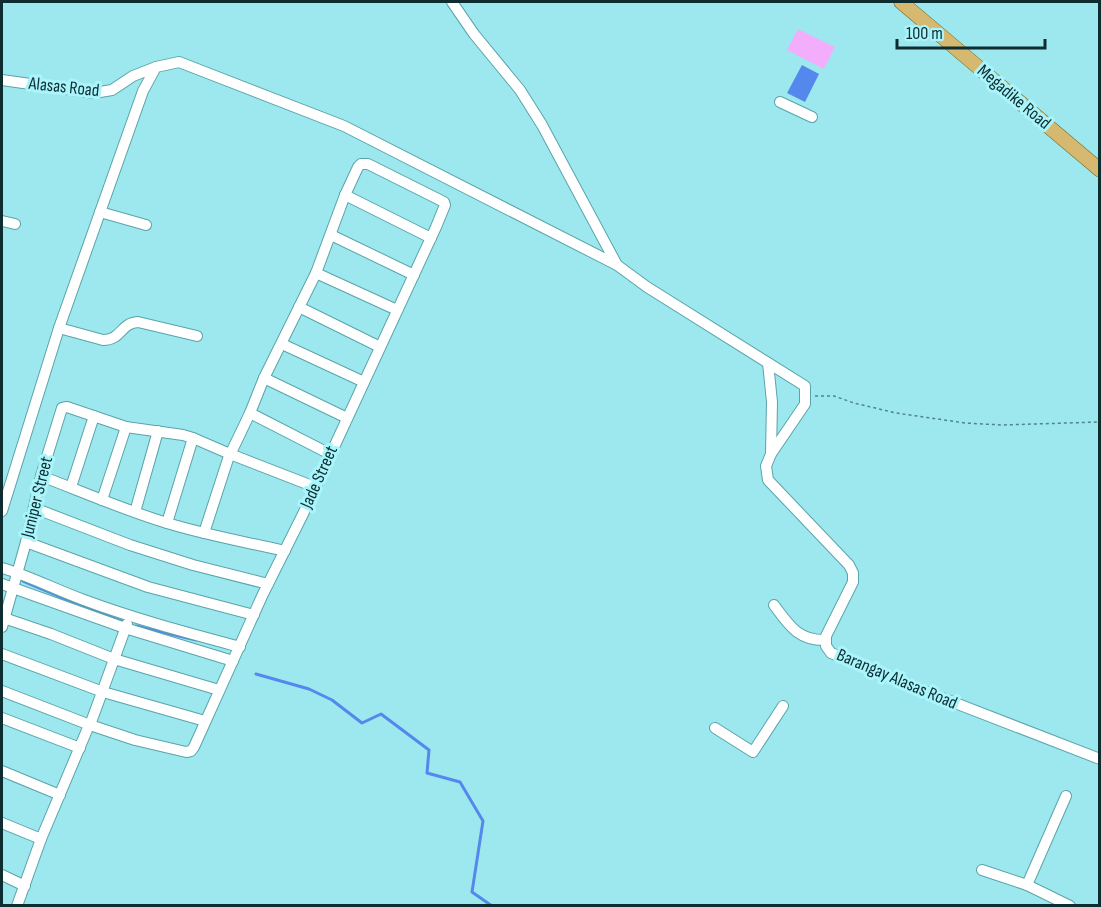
<svg xmlns="http://www.w3.org/2000/svg" width="1101" height="907" font-family="'Sofia Sans Condensed',sans-serif">
<style>
.green{fill:#f2aefb}
.water{fill:#5588ed}
.lines{fill:none;stroke-linecap:round;stroke-linejoin:round}
.stream{stroke:#5588ed;stroke-width:3}
.minor-casing{stroke:#59a4aa;stroke-width:12}
.major-casing{stroke:#7e691c;stroke-width:15}
.path{stroke:#4f8488;stroke-width:1.5;stroke-dasharray:3 3;stroke-linecap:butt}
.minor{stroke:#fff;stroke-width:10}
.major{stroke:#d6b971;stroke-width:14}
.labels{text-anchor:middle;dominant-baseline:central;stroke-width:6;stroke-linejoin:round;paint-order:stroke}
.street-label{font-size:18px;fill:#0d2d30;stroke:#a9f5fb}
</style>
<rect width="100%" height="100%" fill="#9ce8ee"/>
<!-- green -->
<polygon class="green" points="798,29 835,47 824,69 787,50"/>
<!-- water -->
<polygon class="water" points="802,65 819,74 805,102 787,93"/>
<g class="lines">
<!-- stream -->
<g class="stream">
<polyline points="23,581 94,611 124,622"/>
<polyline points="136,626 196,640"/>
<polyline points="256,674 309,689 332,700 362,723 381,714 429,750 427,773 460,782 483,821 472,892 492,906"/>
</g>
<!-- minor casing -->
<g class="minor-casing">
<g id="minor">
<polyline points="452,2 474,34 520,90 542,125 617,265"/>
<polyline points="2,80 94,93 112,90 133,76 156,67"/>
<polyline points="780,102 812,117"/>
<polyline points="345,195 431,238"/>
<polyline points="100,212 146,225"/>
<polyline points="2,221 15,224"/>
<polyline points="331,235 414,275"/>
<polyline points="316,273 397,310"/>
<polyline points="299,307 380,347"/>
<path d="M59,328L103,340C122,340 120,323 138,322L197,336"/>
<polyline points="282,344 364,382"/>
<polyline points="768,363 772,402 771,454"/>
<polyline points="264,378 347,418"/>
<polyline points="250,413 330,454"/>
<path d="M41,476C83,492 124,510 167,523C206,535 246,542 285,551"/>
<polyline points="71,487 94,416"/>
<polyline points="102,500 126,427"/>
<polyline points="34,508 130,545 193,565 268,584"/>
<polyline points="2,511 59,328 143,91 156,67 179,62 344,126 617,265 647,287 805,386 805,404 771,454 766,466 768,480 849,565 853,573 853,582 826,636 826,646 831,653 932,694 1100,759"/>
<polyline points="135,512 158,431"/>
<polyline points="167,523 193,438"/>
<polyline points="26,542 148,587 254,615"/>
<path d="M2,568C30,576 56,590 84,600C135,619 188,633 240,647"/>
<polyline points="2,584 125,628 233,661"/>
<path d="M774,605C789,625 798,641 826,640"/>
<polyline points="4,618 51,634 114,659 219,690"/>
<polyline points="2,627 26,542 41,476 62,408 67,407 126,427 183,435 193,438 230,454 315,487"/>
<polyline points="2,654 103,692 205,721"/>
<polyline points="2,691 90,725 135,740 186,752 191,751 194,747 263,594 303,514 436,227 445,205 444,202 368,164 361,164 358,167 345,195 316,273 264,378 250,413 228,459 204,533"/>
<polyline points="2,718 80,748"/>
<polyline points="90,725 127,624"/>
<polyline points="715,728 753,752 783,706"/>
<polyline points="2,771 60,795"/>
<polyline points="2,823 41,839"/>
<polyline points="982,870 1027,885 1070,906"/>
<polyline points="2,875 25,886"/>
<polyline points="1027,885 1066,796"/>
<polyline points="17,906 41,839 87,730"/>
</g>
</g>
<!-- major casing -->
<g class="major-casing">
<polyline id="major" points="901,2 1100,170"/>
</g>
<!-- path -->
<polyline class="path" points="815,396 834,396 854,403 896,413 965,423 1002,425 1100,422"/>
<!-- minor -->
<use href="#minor" class="minor"/>
<!-- major -->
<use href="#major" class="major"/>
</g>
<g class="labels">
<!-- street labels -->
<g class="street-label">
<text transform="translate(64 87) rotate(6)">Alasas Road</text>
<text transform="translate(1014 97) rotate(40)">Megadike Road</text>
<text transform="translate(319 477) rotate(-66)">Jade Street</text>
<text transform="translate(37 497) rotate(-76)">Juniper Street</text>
<text transform="translate(897 679) rotate(23)">Barangay Alasas Road</text>
</g>
</g>
<!-- border -->
<rect width="1101" height="907" fill="none" stroke="#0d2d30" stroke-width="6"/>
<!-- scale -->
<path d="M897 39v9h148v-9" fill="none" stroke="#0d2d30" stroke-width="3"/>
<text x="906" y="39" font-size="18" fill="#0d2d30" stroke="#a9f5fb" stroke-width="4.5" paint-order="stroke">100 m</text>
</svg>
